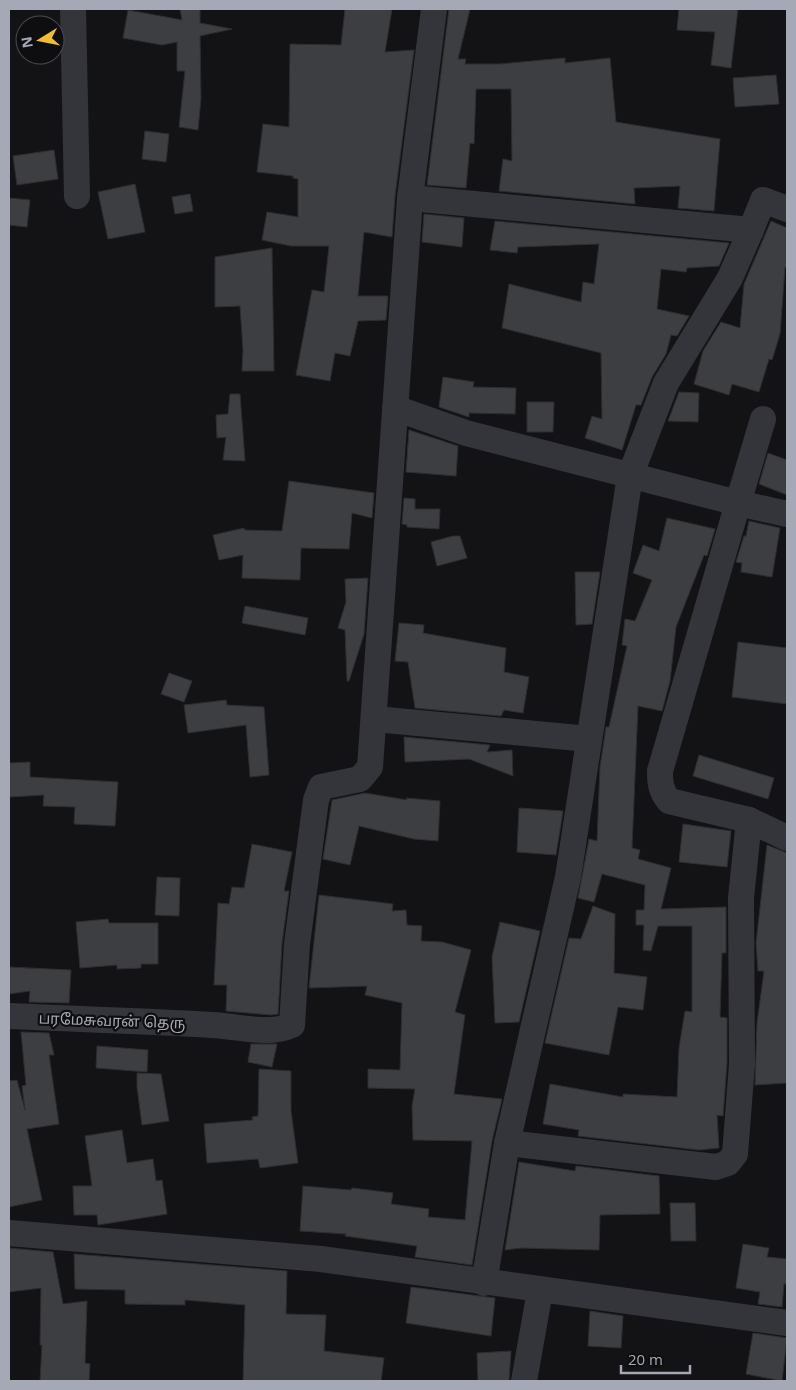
<svg xmlns="http://www.w3.org/2000/svg" width="796" height="1390" font-family="'Open Sans','Noto Sans Tamil',sans-serif">
<style>
.building{fill:#3d3e42;stroke:#2e2d31}
.lines{fill:none;stroke-linecap:round;stroke-linejoin:round}
.minor{stroke:#34353a;stroke-width:26}
.labels{text-anchor:middle;dominant-baseline:central;stroke-width:4.5;stroke-linejoin:round;paint-order:stroke}
.street-label{font-size:15px;fill:#a5a9b5;stroke:#0e0e10}
</style>
<rect width="100%" height="100%" fill="#131315"/>
<!-- building -->
<g class="building">
<polygon points="180,9 200,9 200,23 232,29 200,36 201,98 198,130 179,127 185,71 177,71 177,42 162,45 123,38 128,10 182,20"/>
<polygon points="345,9 392,9 385,52 414,50 395,196 392,237 364,232 358,296 388,296 386,320 358,321 350,356 335,353 330,381 296,375 312,290 324,292 329,246 291,246 262,240 267,212 298,217 298,179 293,178 293,176 257,172 263,124 289,127 290,44 341,45"/>
<polygon points="449,9 470,9 458,59 466,59 465,64 500,64 565,58 565,63 610,58 616,122 720,139 714,211 678,208 680,186 634,188 635,204 499,191 503,159 512,161 511,89 476,89 474,144 470,143 466,188 427,185"/>
<polygon points="679,9 738,9 731,68 711,65 715,32 677,30"/>
<polygon points="776,75 779,104 735,107 733,78"/>
<polygon points="145,131 169,134 166,162 142,159"/>
<polygon points="54,150 58,179 17,185 13,156"/>
<polygon points="135,184 145,232 108,239 98,192"/>
<polygon points="190,194 193,211 175,214 172,197"/>
<polygon points="9,198 30,200 27,227 9,225"/>
<polygon points="424,214 464,218 462,247 422,242"/>
<polygon points="495,221 729,243 719,266 687,268 686,272 661,269 657,309 689,316 677,336 671,335 666,354 652,377 641,405 636,405 622,450 585,438 592,416 602,419 601,353 502,328 509,284 581,302 583,282 594,284 599,244 518,247 517,253 490,250"/>
<polygon points="771,221 787,228 787,268 785,267 780,334 772,360 769,359 759,392 732,384 729,395 694,384 703,351 721,322 740,328 744,284"/>
<polygon points="272,248 274,371 242,371 243,350 240,306 215,307 215,257"/>
<polygon points="443,377 474,382 473,387 516,388 515,414 469,413 469,417 439,407"/>
<polygon points="679,392 699,393 698,422 668,421"/>
<polygon points="230,394 240,394 245,461 223,460 226,437 217,438 216,415 228,414"/>
<polygon points="527,402 554,402 553,432 527,432"/>
<polygon points="409,430 458,446 456,476 406,472"/>
<polygon points="768,453 787,460 787,495 759,484"/>
<polygon points="289,481 374,493 372,518 352,513 349,549 301,548 300,580 242,578 243,555 219,560 213,535 244,528 245,530 282,531"/>
<polygon points="404,498 415,499 415,509 440,509 439,529 407,527 407,525 402,524"/>
<polygon points="667,518 715,529 707,556 704,555 676,627 670,681 662,711 638,706 632,848 640,850 638,859 671,868 661,909 726,907 726,953 722,953 720,1017 727,1018 727,1063 723,1116 717,1115 719,1148 699,1150 578,1136 579,1130 543,1124 550,1084 623,1097 623,1094 677,1097 679,1048 685,1011 692,1012 692,926 658,926 651,951 643,950 644,925 636,925 636,910 644,910 645,885 602,874 594,902 578,898 589,839 597,841 600,767 606,727 609,727 627,646 622,645 625,619 635,621 652,580 633,573 643,545 659,551"/>
<polygon points="749,521 780,528 772,577 741,572 742,563 736,562 744,536 746,536"/>
<polygon points="453,536 460,536 467,558 437,566 431,542"/>
<polygon points="575,572 600,572 592,624 576,625"/>
<polygon points="368,578 364,634 349,681 347,681 345,630 338,628 346,602 345,579"/>
<polygon points="245,606 308,618 305,635 242,623"/>
<polygon points="399,623 424,625 423,633 506,648 504,672 529,677 523,713 504,710 501,716 415,708 408,662 395,661"/>
<polygon points="738,642 787,648 787,704 732,697"/>
<polygon points="169,673 192,681 184,702 161,694"/>
<polygon points="226,700 227,705 264,707 269,775 250,777 246,725 188,733 184,705"/>
<polygon points="404,737 490,745 487,752 512,750 513,776 469,759 405,762"/>
<polygon points="699,755 774,778 768,799 693,776"/>
<polygon points="30,762 30,777 118,782 115,826 74,824 75,807 43,806 44,795 9,797 9,763"/>
<polygon points="365,793 407,800 406,798 440,801 438,841 414,839 359,826 350,865 323,859 332,800"/>
<polygon points="519,808 563,811 556,855 517,852"/>
<polygon points="683,824 731,831 727,867 679,862"/>
<polygon points="252,844 292,852 284,891 289,891 282,943 278,1014 271,1015 226,1011 227,985 214,985 218,903 229,904 232,887 244,888"/>
<polygon points="767,845 787,853 787,1083 755,1085 757,1023 764,971 758,971 756,943"/>
<polygon points="157,877 180,878 179,916 155,915"/>
<polygon points="319,895 393,904 392,911 406,910 407,925 422,926 421,941 442,942 471,950 455,1012 465,1015 454,1094 502,1099 492,1141 472,1265 415,1257 417,1246 345,1236 346,1234 300,1231 303,1186 351,1190 352,1188 393,1193 391,1204 429,1209 428,1217 465,1220 472,1141 413,1140 412,1106 415,1089 368,1088 368,1069 400,1070 402,1003 365,995 367,986 309,988"/>
<polygon points="593,906 615,914 614,973 647,977 643,1010 618,1007 609,1055 545,1043 569,938 581,939"/>
<polygon points="108,919 109,923 158,923 158,964 141,964 141,968 117,969 117,965 80,968 76,922"/>
<polygon points="500,922 540,931 519,1022 495,1023 492,957"/>
<polygon points="9,967 71,970 69,1003 29,1002 30,991 9,994"/>
<polygon points="21,1032 49,1033 54,1055 49,1055 59,1124 27,1129 42,1200 9,1207 9,1081 17,1080 25,1110 22,1086 26,1085"/>
<polygon points="251,1044 277,1044 272,1067 248,1062"/>
<polygon points="97,1046 148,1050 147,1072 96,1068"/>
<polygon points="259,1069 291,1071 291,1111 298,1163 260,1168 258,1159 207,1163 204,1124 253,1120 252,1117 258,1116"/>
<polygon points="137,1073 161,1074 169,1121 142,1125 137,1087"/>
<polygon points="122,1130 127,1163 153,1159 156,1181 162,1180 167,1214 98,1225 97,1215 74,1215 73,1186 92,1186 85,1136"/>
<polygon points="519,1162 575,1171 576,1166 659,1176 660,1214 600,1215 599,1250 521,1248 505,1250"/>
<polygon points="670,1203 695,1203 696,1241 671,1241"/>
<polygon points="743,1244 769,1248 767,1257 787,1259 787,1284 784,1284 782,1307 758,1304 760,1292 736,1288"/>
<polygon points="9,1248 53,1252 63,1304 87,1301 85,1363 90,1364 89,1381 40,1381 42,1345 40,1345 41,1288 9,1292"/>
<polygon points="74,1254 287,1271 286,1314 326,1315 324,1351 384,1358 381,1381 243,1381 245,1305 185,1300 185,1305 125,1304 125,1290 75,1289"/>
<polygon points="411,1287 495,1298 491,1336 406,1323"/>
<polygon points="590,1311 623,1316 621,1348 588,1346"/>
<polygon points="753,1333 787,1338 782,1381 746,1374"/>
<polygon points="511,1351 509,1381 478,1381 477,1353"/>
</g>
<g class="lines">
<!-- minor -->
<g class="minor">
<polyline points="73,9 77,196"/>
<polyline points="410,198 751,230 730,278 666,383 630,476 568,877 507,1143 484,1283"/>
<polyline points="751,230 763,200 787,209"/>
<path d="M395,408L466,433L738,503L660,771C660,784 661,791 669,801L749,820L787,838"/>
<polyline points="763,419 738,503 787,514"/>
<polyline points="375,719 589,739"/>
<path d="M9,1016C77,1019 144,1021 212,1025C237,1026 268,1036 292,1025L297,944L316,800L321,787L360,779L370,767L410,198L434,9"/>
<polyline points="507,1143 716,1167 728,1163 735,1154 742,1064 741,898 749,820"/>
<polyline points="9,1233 321,1259 787,1323"/>
<polyline points="524,1381 540,1291"/>
</g>
</g>
<g class="labels">
<!-- street labels -->
<g class="street-label">
<text transform="translate(112 1020) rotate(2)">பரமேசுவரன் தெரு</text>
</g>
</g>
<!-- border -->
<rect width="796" height="1390" fill="none" stroke="#a5a9b5" stroke-width="20"/>
<!-- north arrow -->
<g transform="translate(40 40) rotate(260)"><circle r="24" fill="#0e0e10" stroke="#4a4c52"/>
<path d="M0-4L9 19L0 12L-9 19Z" fill="#f0be30"/>
<text y="-8" font-size="14" font-weight="bold" text-anchor="middle" fill="#a5a9b5">N</text>
</g>
<!-- scale -->
<path d="M621 1365v8h69v-8" fill="none" stroke="#a5a9b5" stroke-width="2.5"/>
<text x="628" y="1365" font-size="15" fill="#a5a9b5" stroke="#0e0e10" stroke-width="4" paint-order="stroke">20 m</text>
</svg>
